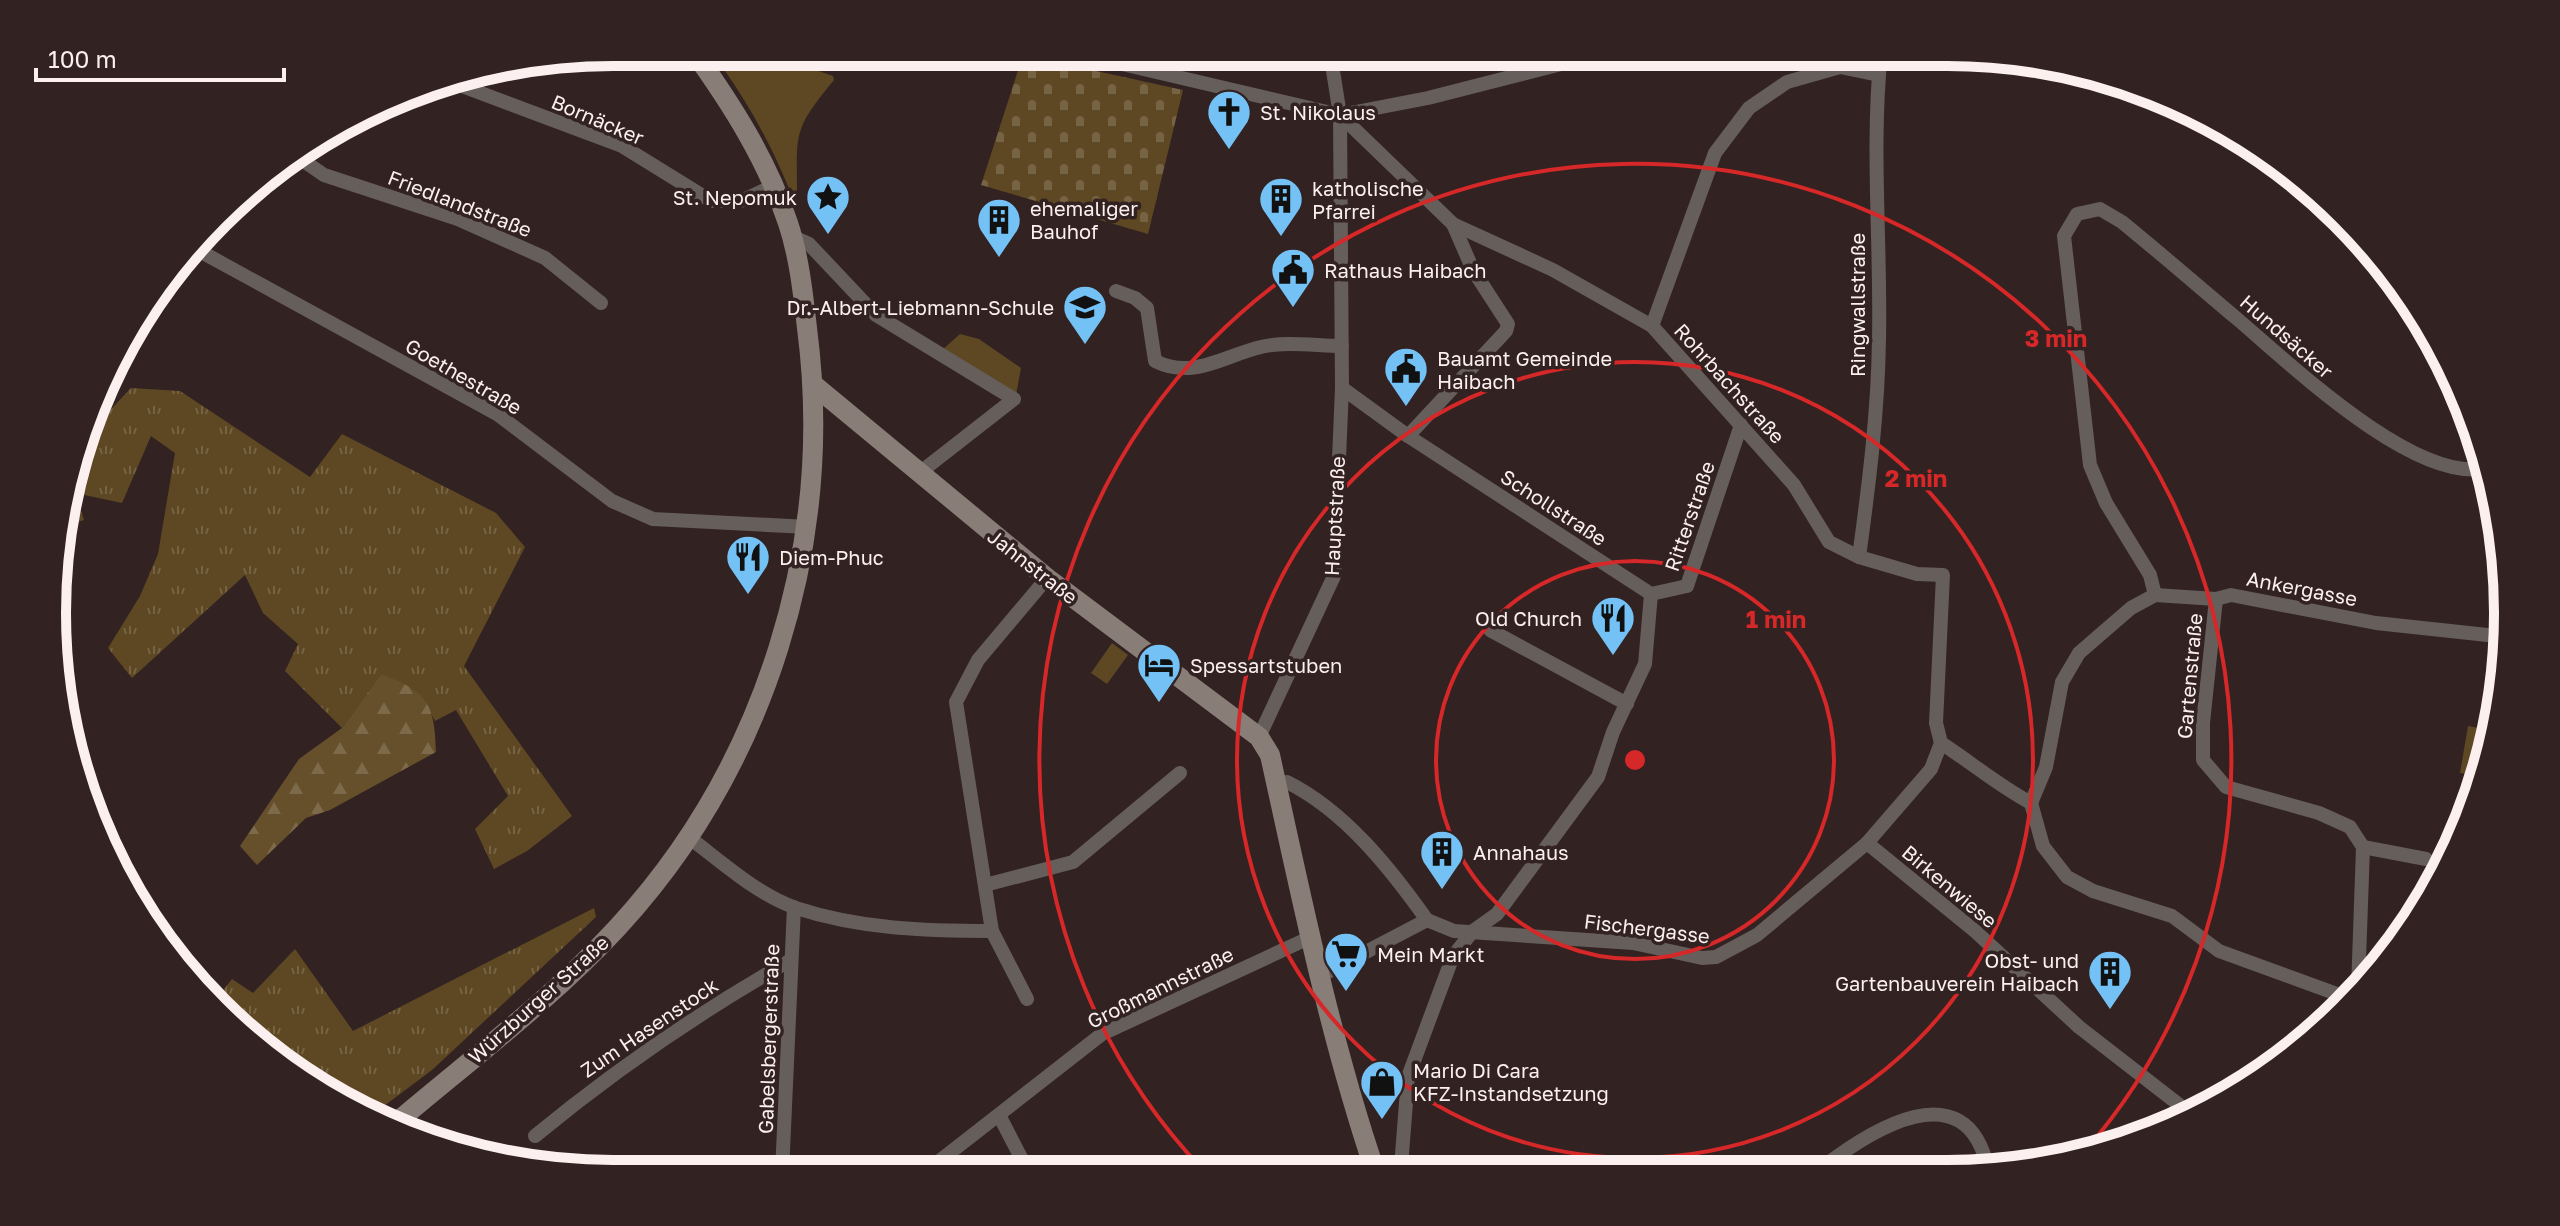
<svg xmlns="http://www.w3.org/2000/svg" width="2560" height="1226" font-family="'Golos Text',sans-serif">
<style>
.grass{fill:url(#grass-tufts)}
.forest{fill:url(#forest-firs)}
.cemetery{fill:url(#cemetery-stones)}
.green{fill:#5e4823}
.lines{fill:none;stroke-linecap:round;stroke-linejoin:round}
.street{stroke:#655e5a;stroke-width:14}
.secondary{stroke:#887d77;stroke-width:20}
.ring{fill:none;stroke:#d62828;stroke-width:4}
.labels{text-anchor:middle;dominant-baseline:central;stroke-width:7;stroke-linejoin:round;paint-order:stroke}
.poi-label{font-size:20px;fill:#fbf0ef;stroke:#322221;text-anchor:start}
.street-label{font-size:20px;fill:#fbf0ef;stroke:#322221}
.rim{fill:none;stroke:#fbf0ef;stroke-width:10}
.centre{fill:#d62828;stroke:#322221;stroke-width:4}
.ring-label{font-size:24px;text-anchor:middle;font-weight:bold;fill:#d62828;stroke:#322221;stroke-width:7;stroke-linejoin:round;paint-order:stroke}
</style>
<defs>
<pattern id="grass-tufts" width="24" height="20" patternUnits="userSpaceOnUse" patternTransform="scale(2)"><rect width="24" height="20" fill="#5e4823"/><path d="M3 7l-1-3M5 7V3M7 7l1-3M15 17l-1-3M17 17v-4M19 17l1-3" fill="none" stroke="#766343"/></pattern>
<pattern id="forest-firs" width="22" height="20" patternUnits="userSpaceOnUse" patternTransform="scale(2)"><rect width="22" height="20" fill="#66502b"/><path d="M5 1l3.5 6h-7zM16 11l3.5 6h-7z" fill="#7d6a4a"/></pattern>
<pattern id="cemetery-stones" width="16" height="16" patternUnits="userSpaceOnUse" patternTransform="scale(2)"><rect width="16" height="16" fill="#5e4823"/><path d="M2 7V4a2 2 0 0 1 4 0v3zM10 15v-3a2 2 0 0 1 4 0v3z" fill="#766343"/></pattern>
</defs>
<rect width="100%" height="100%" fill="#322221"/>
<!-- grass -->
<g class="grass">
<polygon points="131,388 180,391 310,477 342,434 496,513 525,547 464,666 572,816 527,851 494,869 475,829 508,796 456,710 435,721 428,708 381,674 342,728 285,671 298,644 263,613 245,575 132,678 108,648 140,596 158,554 175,453 151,436 122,503 75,493 84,520 68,525 63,503 82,440"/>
<polygon points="594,908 596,917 432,1070 372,1115 243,1034 213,1003 232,979 253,993 295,949 353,1031"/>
</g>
<!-- forest -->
<path class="forest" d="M381,674C426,691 435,702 436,752L330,810L306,818L257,865L240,846L299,759L342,728Z"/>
<!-- cemetery -->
<polygon class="cemetery" points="1023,55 1183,90 1148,234 981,185"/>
<!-- green -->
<g class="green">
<path d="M711,52H763L833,76L834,80C792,131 797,132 797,196L793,198C771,144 747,99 711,52Z"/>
<polygon points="960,334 979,339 1021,368 1016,395 941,351"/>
<polygon points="1112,643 1128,655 1107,684 1091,673"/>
<polygon points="2468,726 2495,731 2481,776 2460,773"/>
</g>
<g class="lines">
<!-- street -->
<g class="street">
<path d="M818,52C853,66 880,61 916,52"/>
<polyline points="1071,52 1340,115 1428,98 1608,52"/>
<polyline points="446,80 622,146 711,201 741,201 773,186"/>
<polyline points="1340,115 1453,224 1553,270 1652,326 1794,485 1829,542 1859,557 1917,574 1943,575 1936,723 1941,743"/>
<polyline points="295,155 324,175 458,219 545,258 601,303"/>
<polyline points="791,236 809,244 876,315 1014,399 918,474"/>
<polyline points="196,249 497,414 612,501 653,519 808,527"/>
<path d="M1116,291L1135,298L1147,308L1155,361C1193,380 1223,356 1261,347C1285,341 1317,346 1342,346"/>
<polyline points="1652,326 1715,153 1749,108 1787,82 1840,67 1879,75"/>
<polyline points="1342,388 1408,436 1651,594 1645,664 1613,732 1598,777 1497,914 1473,931 1453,956 1408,1077 1401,1167 1395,1171"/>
<polyline points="1408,436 1506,331 1508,324 1473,270 1453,224"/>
<path d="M1859,557C1869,484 1878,412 1879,339C1881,243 1871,147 1881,52"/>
<polyline points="1651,594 1687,586 1741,425"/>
<path d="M2155,595L2150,575L2106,503L2090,465L2064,236L2077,214L2100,209L2122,222C2160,253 2197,285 2235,317C2287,361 2414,484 2486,468"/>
<polyline points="2216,599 2203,723 2203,760 2226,787 2319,813 2350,827 2363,847 2358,989"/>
<polyline points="1490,630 1627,704"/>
<polyline points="1259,737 1334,576 1342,388 1340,115 1330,52"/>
<path d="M1941,743C1972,763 1999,786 2031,803L2043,846L2067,877L2093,891L2172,916L2219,951L2348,998"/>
<path d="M1276,785L1287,782C1345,811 1390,868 1427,920"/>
<polyline points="2031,803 2046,767 2062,682 2079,653 2131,608 2155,595 2216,599 2231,595 2376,623 2506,637"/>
<path d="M687,836C721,861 756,894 796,908C860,929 926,931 992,931"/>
<polyline points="1867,843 1975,931 2079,1027 2191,1114"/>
<polyline points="2363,847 2426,859"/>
<polyline points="985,885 1073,862 1180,773"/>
<polyline points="1322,975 1427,920 1454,931 1633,943 1702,958 1716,957 1757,935 1867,843 1931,769 1941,743"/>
<polyline points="1027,999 992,931 956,702 978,660 1047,578"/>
<polyline points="1000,1117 1029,1173"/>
<path d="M535,1136C615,1070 701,1011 791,960"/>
<path d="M1819,1170C1869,1131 1966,1068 1988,1169"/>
<polyline points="782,1173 794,907"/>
<polyline points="924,1173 1102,1034 1309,938"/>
</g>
<!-- secondary -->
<g class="secondary">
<path d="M815,386L1047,578L1259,737L1270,755C1301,895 1329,1035 1375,1171"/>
<path d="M391,1127C467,1062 550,1001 618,927C766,766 835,543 807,328C803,293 799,256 788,223C767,160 732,105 694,52"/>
</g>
</g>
<!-- distance rings -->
<g class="ring">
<circle cx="1635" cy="760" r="199"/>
<circle cx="1635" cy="760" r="398"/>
<path d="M1203 1170A596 596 0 1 1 2085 1151"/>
</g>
<!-- icons -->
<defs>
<g id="church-pin" transform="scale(2.3)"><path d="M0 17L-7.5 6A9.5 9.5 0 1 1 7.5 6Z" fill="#73c1f5" stroke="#322221"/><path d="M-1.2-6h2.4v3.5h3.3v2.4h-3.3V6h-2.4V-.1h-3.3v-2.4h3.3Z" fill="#111"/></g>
<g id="sight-pin" transform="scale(2.3)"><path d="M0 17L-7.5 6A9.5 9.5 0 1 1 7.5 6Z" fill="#73c1f5" stroke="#322221"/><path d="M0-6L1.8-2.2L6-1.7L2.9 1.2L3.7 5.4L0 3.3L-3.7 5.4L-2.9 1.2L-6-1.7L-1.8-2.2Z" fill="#111"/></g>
<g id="building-pin" transform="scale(2.3)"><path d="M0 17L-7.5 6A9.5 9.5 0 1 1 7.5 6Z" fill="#73c1f5" stroke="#322221"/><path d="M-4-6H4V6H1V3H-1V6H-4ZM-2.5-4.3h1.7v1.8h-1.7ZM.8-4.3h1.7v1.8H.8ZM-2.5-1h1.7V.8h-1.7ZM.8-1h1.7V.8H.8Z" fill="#111"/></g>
<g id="civic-pin" transform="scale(2.3)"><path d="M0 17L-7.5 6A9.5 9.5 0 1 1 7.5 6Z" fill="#73c1f5" stroke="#322221"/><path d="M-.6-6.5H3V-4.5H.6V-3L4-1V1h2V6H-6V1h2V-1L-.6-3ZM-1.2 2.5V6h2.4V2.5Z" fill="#111"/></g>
<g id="school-pin" transform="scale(2.3)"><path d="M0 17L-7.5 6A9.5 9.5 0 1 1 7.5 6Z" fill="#73c1f5" stroke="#322221"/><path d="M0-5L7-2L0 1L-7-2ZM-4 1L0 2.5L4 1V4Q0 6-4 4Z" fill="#111"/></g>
<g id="restaurant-pin" transform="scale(2.3)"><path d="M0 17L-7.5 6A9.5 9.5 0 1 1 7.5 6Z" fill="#73c1f5" stroke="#322221"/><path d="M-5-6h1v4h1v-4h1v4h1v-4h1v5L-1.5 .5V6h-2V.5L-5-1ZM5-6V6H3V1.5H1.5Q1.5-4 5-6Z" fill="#111"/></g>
<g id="hotel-pin" transform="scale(2.3)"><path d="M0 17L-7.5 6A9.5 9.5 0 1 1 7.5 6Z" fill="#73c1f5" stroke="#322221"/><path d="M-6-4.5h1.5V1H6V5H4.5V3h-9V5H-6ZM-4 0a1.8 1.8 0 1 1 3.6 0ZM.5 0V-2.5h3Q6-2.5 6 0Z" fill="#111"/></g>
<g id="supermarket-pin" transform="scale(2.3)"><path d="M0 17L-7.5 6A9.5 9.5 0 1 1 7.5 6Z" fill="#73c1f5" stroke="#322221"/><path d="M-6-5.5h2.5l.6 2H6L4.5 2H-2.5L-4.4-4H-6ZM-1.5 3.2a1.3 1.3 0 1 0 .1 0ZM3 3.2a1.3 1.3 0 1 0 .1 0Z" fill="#111"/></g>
<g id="shop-pin" transform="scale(2.3)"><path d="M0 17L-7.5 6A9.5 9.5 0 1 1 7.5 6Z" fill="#73c1f5" stroke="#322221"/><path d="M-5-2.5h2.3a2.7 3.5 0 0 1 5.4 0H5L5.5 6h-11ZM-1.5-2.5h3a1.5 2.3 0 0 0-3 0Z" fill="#111"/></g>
</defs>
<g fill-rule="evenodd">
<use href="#church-pin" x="1229" y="112"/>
<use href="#sight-pin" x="828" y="197"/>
<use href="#building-pin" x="1281" y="199"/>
<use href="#building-pin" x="999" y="220"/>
<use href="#civic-pin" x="1293" y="270"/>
<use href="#school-pin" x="1085" y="307"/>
<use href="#civic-pin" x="1406" y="369"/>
<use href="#restaurant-pin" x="748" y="557"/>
<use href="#restaurant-pin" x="1613" y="618"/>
<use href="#hotel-pin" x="1159" y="665"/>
<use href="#building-pin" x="1442" y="852"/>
<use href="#supermarket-pin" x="1346" y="954"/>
<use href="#building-pin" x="2110" y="972"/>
<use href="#shop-pin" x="1382" y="1082"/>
</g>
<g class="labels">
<!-- poi labels -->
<g class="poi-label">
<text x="1260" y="112">St. Nikolaus</text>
<text x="1312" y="188">katholische<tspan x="1312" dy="23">Pfarrei</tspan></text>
<text x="797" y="197" text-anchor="end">St. Nepomuk</text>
<text x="1030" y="208">ehemaliger<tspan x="1030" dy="23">Bauhof</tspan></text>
<text x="1324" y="270">Rathaus Haibach</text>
<text x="1054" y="307" text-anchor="end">Dr.-Albert-Liebmann-Schule</text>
<text x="1437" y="358">Bauamt Gemeinde<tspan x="1437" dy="23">Haibach</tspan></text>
<text x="779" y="557">Diem-Phuc</text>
<text x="1582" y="618" text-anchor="end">Old Church</text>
<text x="1190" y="665">Spessartstuben</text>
<text x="1473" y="852">Annahaus</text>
<text x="1377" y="954">Mein Markt</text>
<text x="2079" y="960" text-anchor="end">Obst- und<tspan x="2079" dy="23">Gartenbauverein Haibach</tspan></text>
<text x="1413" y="1070">Mario Di Cara<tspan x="1413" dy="23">KFZ-Instandsetzung</tspan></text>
</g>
<!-- street labels -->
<g class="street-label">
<text transform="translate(598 119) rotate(23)">Bornäcker</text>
<text transform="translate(460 203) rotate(21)">Friedlandstraße</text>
<text transform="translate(1857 305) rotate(-90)">Ringwallstraße</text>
<text transform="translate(2287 336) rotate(41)">Hundsäcker</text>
<text transform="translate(464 376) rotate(30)">Goethestraße</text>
<text transform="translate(1730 383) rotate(48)">Rohrbachstraße</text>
<text transform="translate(1554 507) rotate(33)">Schollstraße</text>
<text transform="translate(1334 516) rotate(-87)">Hauptstraße</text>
<text transform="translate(1689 516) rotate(-71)">Ritterstraße</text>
<text transform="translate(1033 566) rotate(38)">Jahnstraße</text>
<text transform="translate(2302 588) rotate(11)">Ankergasse</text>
<text transform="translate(2189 676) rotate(-85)">Gartenstraße</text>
<text transform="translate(1950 886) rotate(40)">Birkenwiese</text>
<text transform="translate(1647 928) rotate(7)">Fischergasse</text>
<text transform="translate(1160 987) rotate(-26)">Großmannstraße</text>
<text transform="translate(538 999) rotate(-42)">Würzburger Straße</text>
<text transform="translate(649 1027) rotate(-34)">Zum Hasenstock</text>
<text transform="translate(768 1039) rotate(-88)">Gabelsbergerstraße</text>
</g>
</g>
<!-- crop -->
<path d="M0 0H2560V1226H0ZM613 66H1947A547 547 0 0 1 2494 613V613A547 547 0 0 1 1947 1160H613A547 547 0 0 1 66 613V613A547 547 0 0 1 613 66Z" fill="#322221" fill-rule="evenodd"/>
<path class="rim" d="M613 66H1947A547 547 0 0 1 2494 613V613A547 547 0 0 1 1947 1160H613A547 547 0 0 1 66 613V613A547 547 0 0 1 613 66Z"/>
<circle cx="1635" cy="760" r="12" class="centre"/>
<g class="ring-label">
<text x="2056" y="347">3 min</text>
<text x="1916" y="487">2 min</text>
<text x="1776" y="628">1 min</text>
</g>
<!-- scale -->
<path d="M36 68v12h248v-12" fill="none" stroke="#fbf0ef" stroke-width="4"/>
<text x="48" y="68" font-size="24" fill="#fbf0ef" stroke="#322221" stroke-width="6" paint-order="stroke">100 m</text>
</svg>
